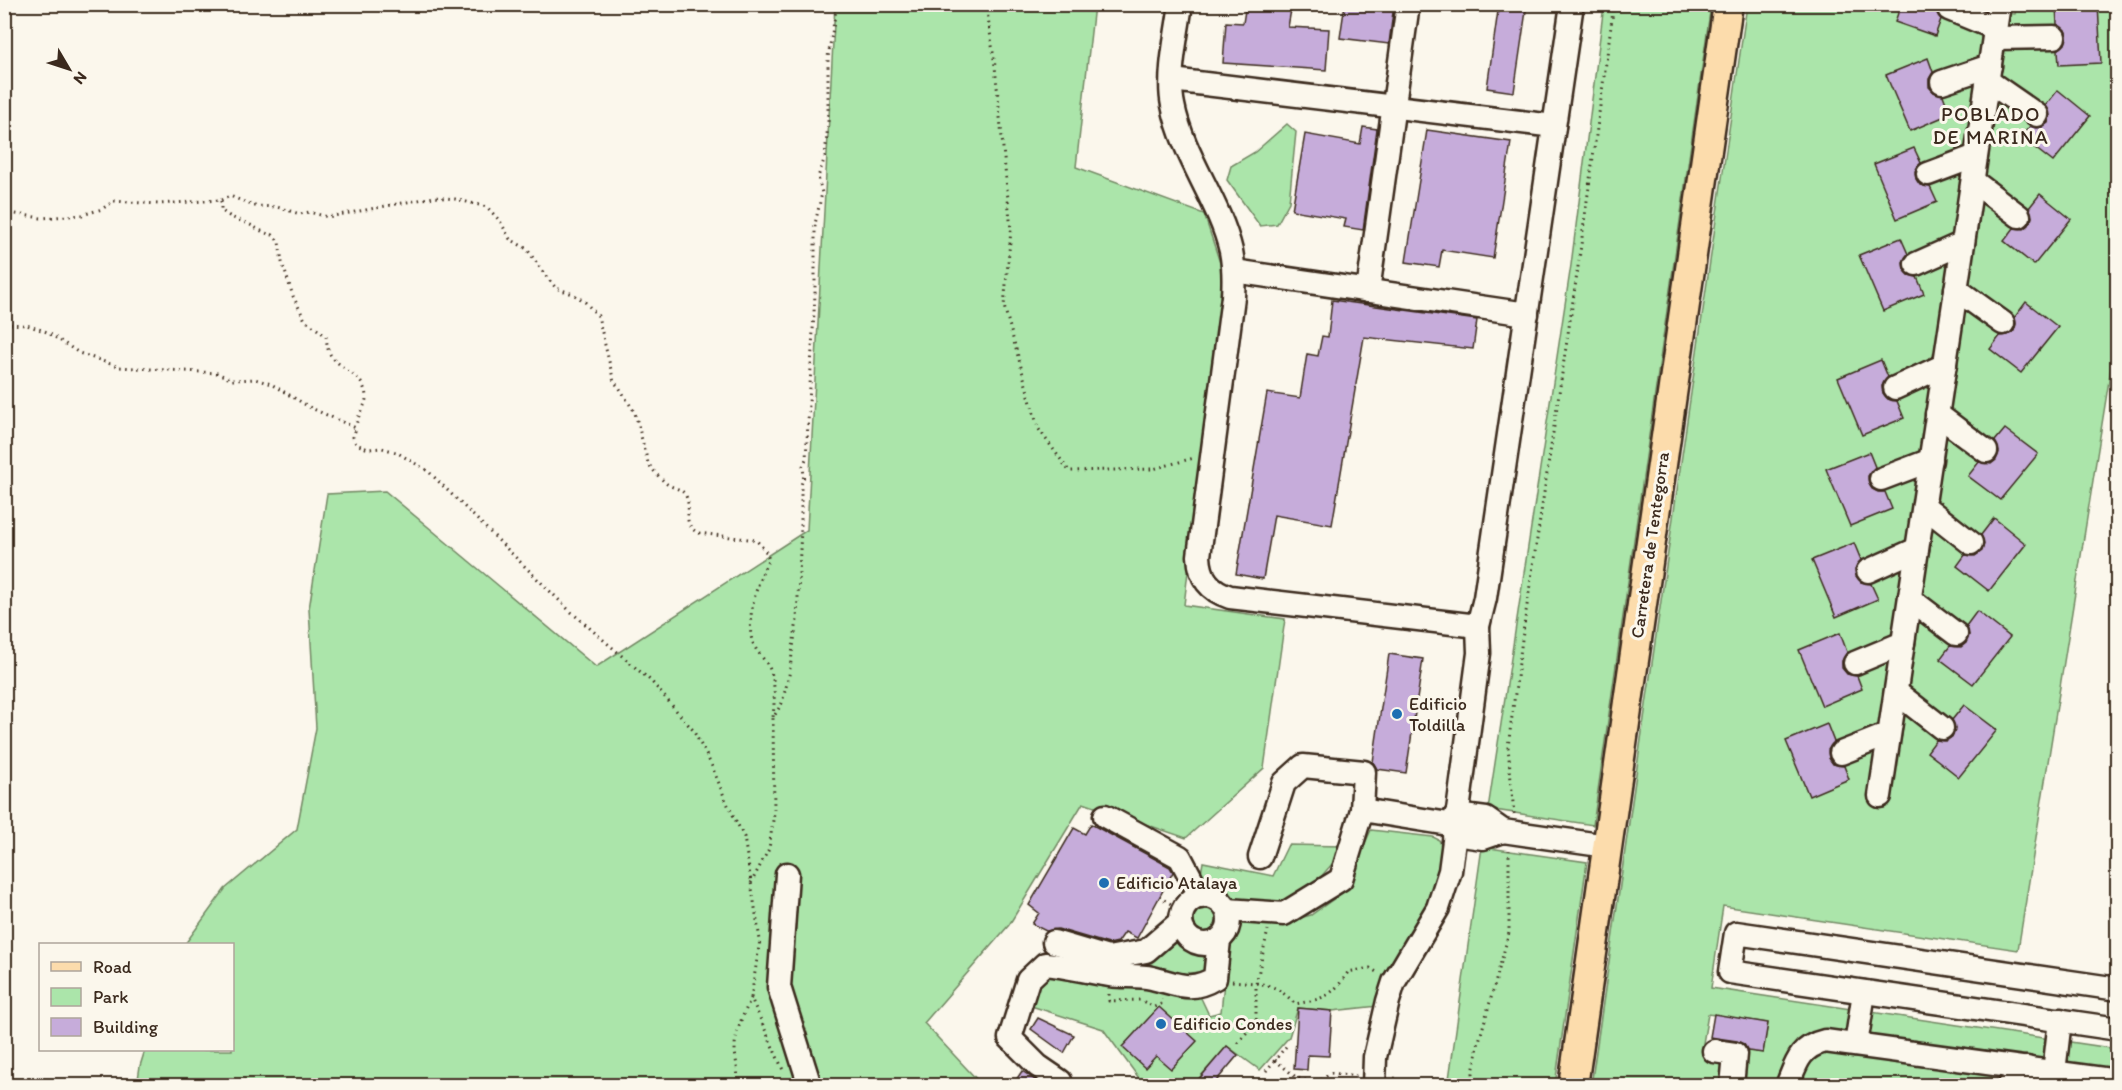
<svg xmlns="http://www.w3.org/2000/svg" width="2122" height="1090" font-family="Itim,sans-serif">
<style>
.green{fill:#abe5aa;stroke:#738864;stroke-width:1.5;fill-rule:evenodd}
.building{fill:#c6acda;stroke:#3b2a1e;stroke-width:1.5}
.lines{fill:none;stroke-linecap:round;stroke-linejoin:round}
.minor-casing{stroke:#3b2a1e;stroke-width:27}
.major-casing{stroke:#3b2a1e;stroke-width:33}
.path{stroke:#3b2a1e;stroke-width:3;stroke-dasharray:1.5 4.5;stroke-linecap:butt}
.minor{stroke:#fbf7ec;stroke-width:22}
.major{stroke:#fcdcac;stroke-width:28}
.poi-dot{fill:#1f6fb2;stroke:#fbf7ec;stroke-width:2}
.labels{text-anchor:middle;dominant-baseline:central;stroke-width:6;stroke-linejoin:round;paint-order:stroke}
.street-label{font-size:18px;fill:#3b2a1e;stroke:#fbf7ec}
.poi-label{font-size:18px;fill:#3b2a1e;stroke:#fbf7ec;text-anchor:start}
.neighbourhood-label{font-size:20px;letter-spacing:1.5px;fill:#3b2a1e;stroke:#fbf7ec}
</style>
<rect width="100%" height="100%" fill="#fbf7ec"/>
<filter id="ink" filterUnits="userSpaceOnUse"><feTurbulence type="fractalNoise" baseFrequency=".0167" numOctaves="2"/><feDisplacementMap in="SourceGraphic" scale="12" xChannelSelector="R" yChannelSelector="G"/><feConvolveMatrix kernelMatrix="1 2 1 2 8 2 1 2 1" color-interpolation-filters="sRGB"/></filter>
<g filter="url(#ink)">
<!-- green -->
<g class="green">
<path d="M1984,4V11L2015,14L2017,5H2117V330L2018,950L1723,906L1711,988L2117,1049V1081L2005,1065L1984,1085L1591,1086L1747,5ZM1708,1014L1768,1023L1763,1053L1736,1049L1735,1054L1702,1049Z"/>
<polygon points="835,5 1094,5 1076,167 1204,214 1222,269 1219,312 1184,605 1285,619 1264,768 1186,838 1083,803 1009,925 924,1023 982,1085 137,1086 140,1066 145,1050 232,1050 232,944 185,944 225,889 297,829 316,728 309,609 327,494 385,491 596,667 807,530"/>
<polygon points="1604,5 1711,5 1593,825 1488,809 1571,265"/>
<polygon points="1287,124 1296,132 1289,202 1277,224 1260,226 1227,180 1231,166 1255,152"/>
<polygon points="1371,830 1433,837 1439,840 1442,847 1442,858 1427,908 1378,1006 1332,1011 1298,1008 1289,1037 1260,1070 1227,1046 1193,1085 1144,1085 1103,1029 1028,1005 1035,981 1059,969 1167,988 1201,998 1209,1015 1221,1012 1228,942 1240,920 1273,925 1311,915 1342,893"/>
<polygon points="1288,845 1342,846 1340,855 1312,887 1288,899 1263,904 1231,900 1218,896 1199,885 1203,862 1273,876"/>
<polygon points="1482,847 1587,862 1555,1085 1448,1086"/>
<circle cx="1205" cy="920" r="14"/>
<path d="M1174,937C1185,937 1192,948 1206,951L1205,971L1163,977L1046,957L1048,942L1108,962Z"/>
</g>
<!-- building -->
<g class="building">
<polygon points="1246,4 1292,4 1288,27 1329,29 1326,70 1223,63 1226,22 1243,23"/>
<polygon points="1345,4 1394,4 1389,44 1340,38"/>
<polygon points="1499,4 1527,4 1514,92 1487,88"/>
<polygon points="1901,4 1936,4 1936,11 1941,19 1935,36 1895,22"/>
<polygon points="2068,4 2098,4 2101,63 2059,65 2058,50 2065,44 2067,36 2065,30 2057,24 2056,5"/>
<polygon points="1928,58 1933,72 1929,79 1929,87 1934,92 1943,95 1950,114 1910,131 1886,75"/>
<polygon points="2058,90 2090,116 2053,162 2021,137 2030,126 2036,128 2042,127 2048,123 2050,116 2046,105"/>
<polygon points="1363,127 1377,129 1363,230 1344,227 1346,219 1292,210 1305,134 1360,144"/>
<polygon points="1427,130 1511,142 1493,258 1442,250 1439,267 1406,262"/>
<polygon points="1914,148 1921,163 1915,171 1916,179 1920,185 1930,187 1937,202 1897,219 1874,164"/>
<polygon points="2040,194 2071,219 2034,265 2004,241 2014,228 2024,229 2029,225 2032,217 2029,208"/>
<polygon points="1901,238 1908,254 1903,262 1904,269 1909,275 1917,277 1924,294 1883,311 1859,255"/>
<polygon points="1332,300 1477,320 1473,349 1364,337 1332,525 1274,515 1263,579 1236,574 1267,393 1300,398 1307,354 1318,356 1322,336 1328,337"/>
<polygon points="2026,302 2058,327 2021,373 1990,349 2000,336 2008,335 2014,331 2016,324 2015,317"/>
<polygon points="1881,360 1888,377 1882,386 1883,393 1888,399 1897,401 1904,418 1862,435 1838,378"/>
<polygon points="2005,429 2038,454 2000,500 1968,476 1979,462 1991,464 1996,460 1999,452 1995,441"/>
<polygon points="1869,452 1875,467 1868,476 1869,484 1872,489 1878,492 1885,492 1892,509 1850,526 1826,469"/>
<polygon points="1994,518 2026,544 1989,591 1957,566 1965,555 1975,556 1982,551 1984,544 1981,535"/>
<polygon points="1854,543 1861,560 1855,569 1856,576 1861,582 1871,584 1878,599 1836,617 1812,560"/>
<polygon points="1977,611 2010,637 1973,684 1940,659 1950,646 1961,647 1966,643 1969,635 1966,626"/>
<polygon points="1840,633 1847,652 1842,661 1842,668 1847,674 1857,676 1862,689 1822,706 1799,650"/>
<polygon points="1389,654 1423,659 1406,773 1377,769 1373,762"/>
<polygon points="1964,705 1997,730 1959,777 1927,752 1936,740 1946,741 1953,736 1955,729 1952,720"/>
<polygon points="1827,724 1834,742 1828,750 1829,758 1833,764 1844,766 1849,779 1809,796 1786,741"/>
<polygon points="1091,824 1170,867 1173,872 1137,938 1125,932 1118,942 1109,944 1058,929 1046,931 1032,924 1039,913 1029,905 1074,828 1085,834"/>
<polygon points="1159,1007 1197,1041 1171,1069 1156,1056 1145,1068 1122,1047"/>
<polygon points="1298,1008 1332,1011 1329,1056 1308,1055 1307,1070 1294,1069"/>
<polygon points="1714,1014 1768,1023 1763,1053 1748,1051 1744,1044 1737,1041 1710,1037"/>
<polygon points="1038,1018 1074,1035 1064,1053 1031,1029"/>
<polygon points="1227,1046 1238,1055 1212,1086 1193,1086"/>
<polygon points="1022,1071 1028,1075 1043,1086 1012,1086"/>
</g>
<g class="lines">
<!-- minor casing -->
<g class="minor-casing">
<g id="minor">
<path d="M1181,4C1177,33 1167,78 1173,105C1183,157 1219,200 1231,251C1234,266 1234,281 1233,297L1199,556C1200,578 1209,590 1230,597L1478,626"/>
<polyline points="1949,9 1995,28"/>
<polyline points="1994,38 2054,37"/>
<polyline points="1172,80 1554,126"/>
<polyline points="1988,81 2037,115"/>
<polyline points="1942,82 1990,66"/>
<polyline points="1928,174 1976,156"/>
<polyline points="1973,181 2019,216"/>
<polyline points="1916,264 1963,243"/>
<polyline points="1234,271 1527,314"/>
<polyline points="1956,289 2003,323"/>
<polyline points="1368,291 1408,4"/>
<polyline points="1895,388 1945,365"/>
<polyline points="1937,414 1986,451"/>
<polyline points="1881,479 1931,460"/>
<polyline points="1924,506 1971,543"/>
<polyline points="1868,571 1917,549"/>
<polyline points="1910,599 1956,634"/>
<polyline points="1855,663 1903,643"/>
<polyline points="1896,692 1942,728"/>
<polyline points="1841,753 1889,734"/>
<polyline points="1880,796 1999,4"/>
<polyline points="1456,815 1486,819 1503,831 1607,846"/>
<polyline points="1105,816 1180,857 1201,897"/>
<polyline points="1454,834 1483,838 1503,831"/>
<polyline points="1260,857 1284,783 1303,766 1364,772 1362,810"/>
<polyline points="787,874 779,987 810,1086"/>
<circle cx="1205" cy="920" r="24"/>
<polyline points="1227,910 1284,914 1341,879 1362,810 1455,825"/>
<polyline points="1054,942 1108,958 1146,951 1181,921"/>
<polyline points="2118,989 1736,933 1730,972 2118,1029"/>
<polyline points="1856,1045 1864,992"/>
<polyline points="1714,1051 1735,1054 1732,1086"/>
<polyline points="2043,1083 2054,1072 2060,1020"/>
<path d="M1059,1086L1060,1081L1038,1066L1010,1038L1028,980L1045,964C1067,966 1088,972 1110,975C1124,977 1138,975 1152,978C1178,984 1190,993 1215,978L1219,940"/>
<polyline points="1374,1086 1375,1057 1388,1001 1394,982 1438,908 1450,871 1479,653 1478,626 1485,598 1572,4"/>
<path d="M1787,1086C1796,1064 1799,1047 1825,1041L2118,1081"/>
<polyline points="2009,1086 2027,1068"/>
</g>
</g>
<!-- major casing -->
<g class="major-casing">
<polyline id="major" points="1573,1086 1728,4"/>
</g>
<!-- path -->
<g class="path">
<polyline points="986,4 995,66 1011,230 1004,306 1038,428 1069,471 1153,469 1194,458"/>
<path d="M221,200L230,196L254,206L277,207L300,214L309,212L328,217L434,197L455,199L487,207L500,221L510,239L527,249L545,275L556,288L573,294L585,302L598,316L614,382L619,387L635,413L648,463C653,471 660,478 667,484C674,489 682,488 686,496C693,513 680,522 698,533L756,540L765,550L769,559C758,579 746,618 752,640C755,652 767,660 771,672C776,686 774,704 773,718"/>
<path d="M4,212L41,218L82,215L102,209L114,201L158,204L221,200V210C232,219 234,218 246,223C256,227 262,233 273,235L279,242L282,262L293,296L305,320L326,336C327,343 327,352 333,358C344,371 364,376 366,396C367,406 357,414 356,427"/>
<polyline points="4,324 27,325 47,332 79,353 119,367 217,373 232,380 255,379 271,384 311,408 356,428 353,437 356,444 368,449 382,448 396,452 428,471 570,611 651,681 693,730 711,764 726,801 744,837 760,940 751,998 783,1070"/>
<polyline points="1514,814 1508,747 1523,632 1577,274 1614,4"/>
<polyline points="751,883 769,849 774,813 773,718 782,703 789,675 797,620 801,527 801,485 804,476 803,466 806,459 815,294 815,224 822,193 818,177 825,157 828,123 828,57 837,4"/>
<polyline points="1159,897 1173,905"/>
<path d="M1232,981C1261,984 1274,981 1295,1004C1323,999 1332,997 1348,972L1370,968L1378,973"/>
<polyline points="1109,994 1109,1001 1140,1000 1154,1007 1161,1004 1161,999"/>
<polyline points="1238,1043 1256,1021 1256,984 1268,930"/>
<polyline points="1275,1060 1297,1078 1316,1083 1331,1073 1357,1076"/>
<polyline points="1266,1071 1288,1044"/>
<polyline points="1394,1078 1397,1079 1398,1086"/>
<path d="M736,1086C740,1072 735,1061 735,1048C735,1030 744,1014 751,998"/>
<polyline points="1474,1086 1473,1073 1478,1045 1509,933 1509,850"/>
</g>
<!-- minor -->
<use href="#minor" class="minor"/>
<!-- major -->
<use href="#major" class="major"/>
</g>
</g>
<!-- markers -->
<g class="poi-dot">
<circle cx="1397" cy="714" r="6"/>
<circle cx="1104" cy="883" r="6"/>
<circle cx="1161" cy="1024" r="6"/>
</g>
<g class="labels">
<!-- street labels -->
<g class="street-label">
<text transform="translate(1650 545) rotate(-82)">Carretera de Tentegorra</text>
</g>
<!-- poi labels -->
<g class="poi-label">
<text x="1409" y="704">Edificio<tspan x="1409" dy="21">Toldilla</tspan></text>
<text x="1116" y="883">Edificio Atalaya</text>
<text x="1173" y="1024">Edificio Condes</text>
</g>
<!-- neighbourhood labels -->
<g class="neighbourhood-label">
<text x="1991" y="114">POBLADO<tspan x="1991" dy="23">DE MARINA</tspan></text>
</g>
</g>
<!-- margin -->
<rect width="2122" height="1090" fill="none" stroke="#fbf7ec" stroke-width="24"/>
<rect x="12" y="12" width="2098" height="1066" fill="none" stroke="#3b2a1e" stroke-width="2" filter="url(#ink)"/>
<!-- legend -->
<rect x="39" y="943" width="195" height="108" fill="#fbf7ec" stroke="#aea59a" stroke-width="1.5"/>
<rect x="51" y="962" width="30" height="9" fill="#fcdcac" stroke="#aea59a" stroke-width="1.5"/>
<text x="93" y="973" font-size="18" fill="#3b2a1e">Road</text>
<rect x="51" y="988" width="30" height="18" fill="#abe5aa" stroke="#aea59a" stroke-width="1.5"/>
<text x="93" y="1003" font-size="18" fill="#3b2a1e">Park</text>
<rect x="51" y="1018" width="30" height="18" fill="#c6acda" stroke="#aea59a" stroke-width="1.5"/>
<text x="93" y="1033" font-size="18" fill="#3b2a1e">Building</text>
<!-- north arrow -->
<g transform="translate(69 69) rotate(129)" stroke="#fbf7ec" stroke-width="4.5" paint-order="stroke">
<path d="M0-4.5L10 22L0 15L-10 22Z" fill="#3b2a1e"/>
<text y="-9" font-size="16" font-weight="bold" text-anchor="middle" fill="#3b2a1e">N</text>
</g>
</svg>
